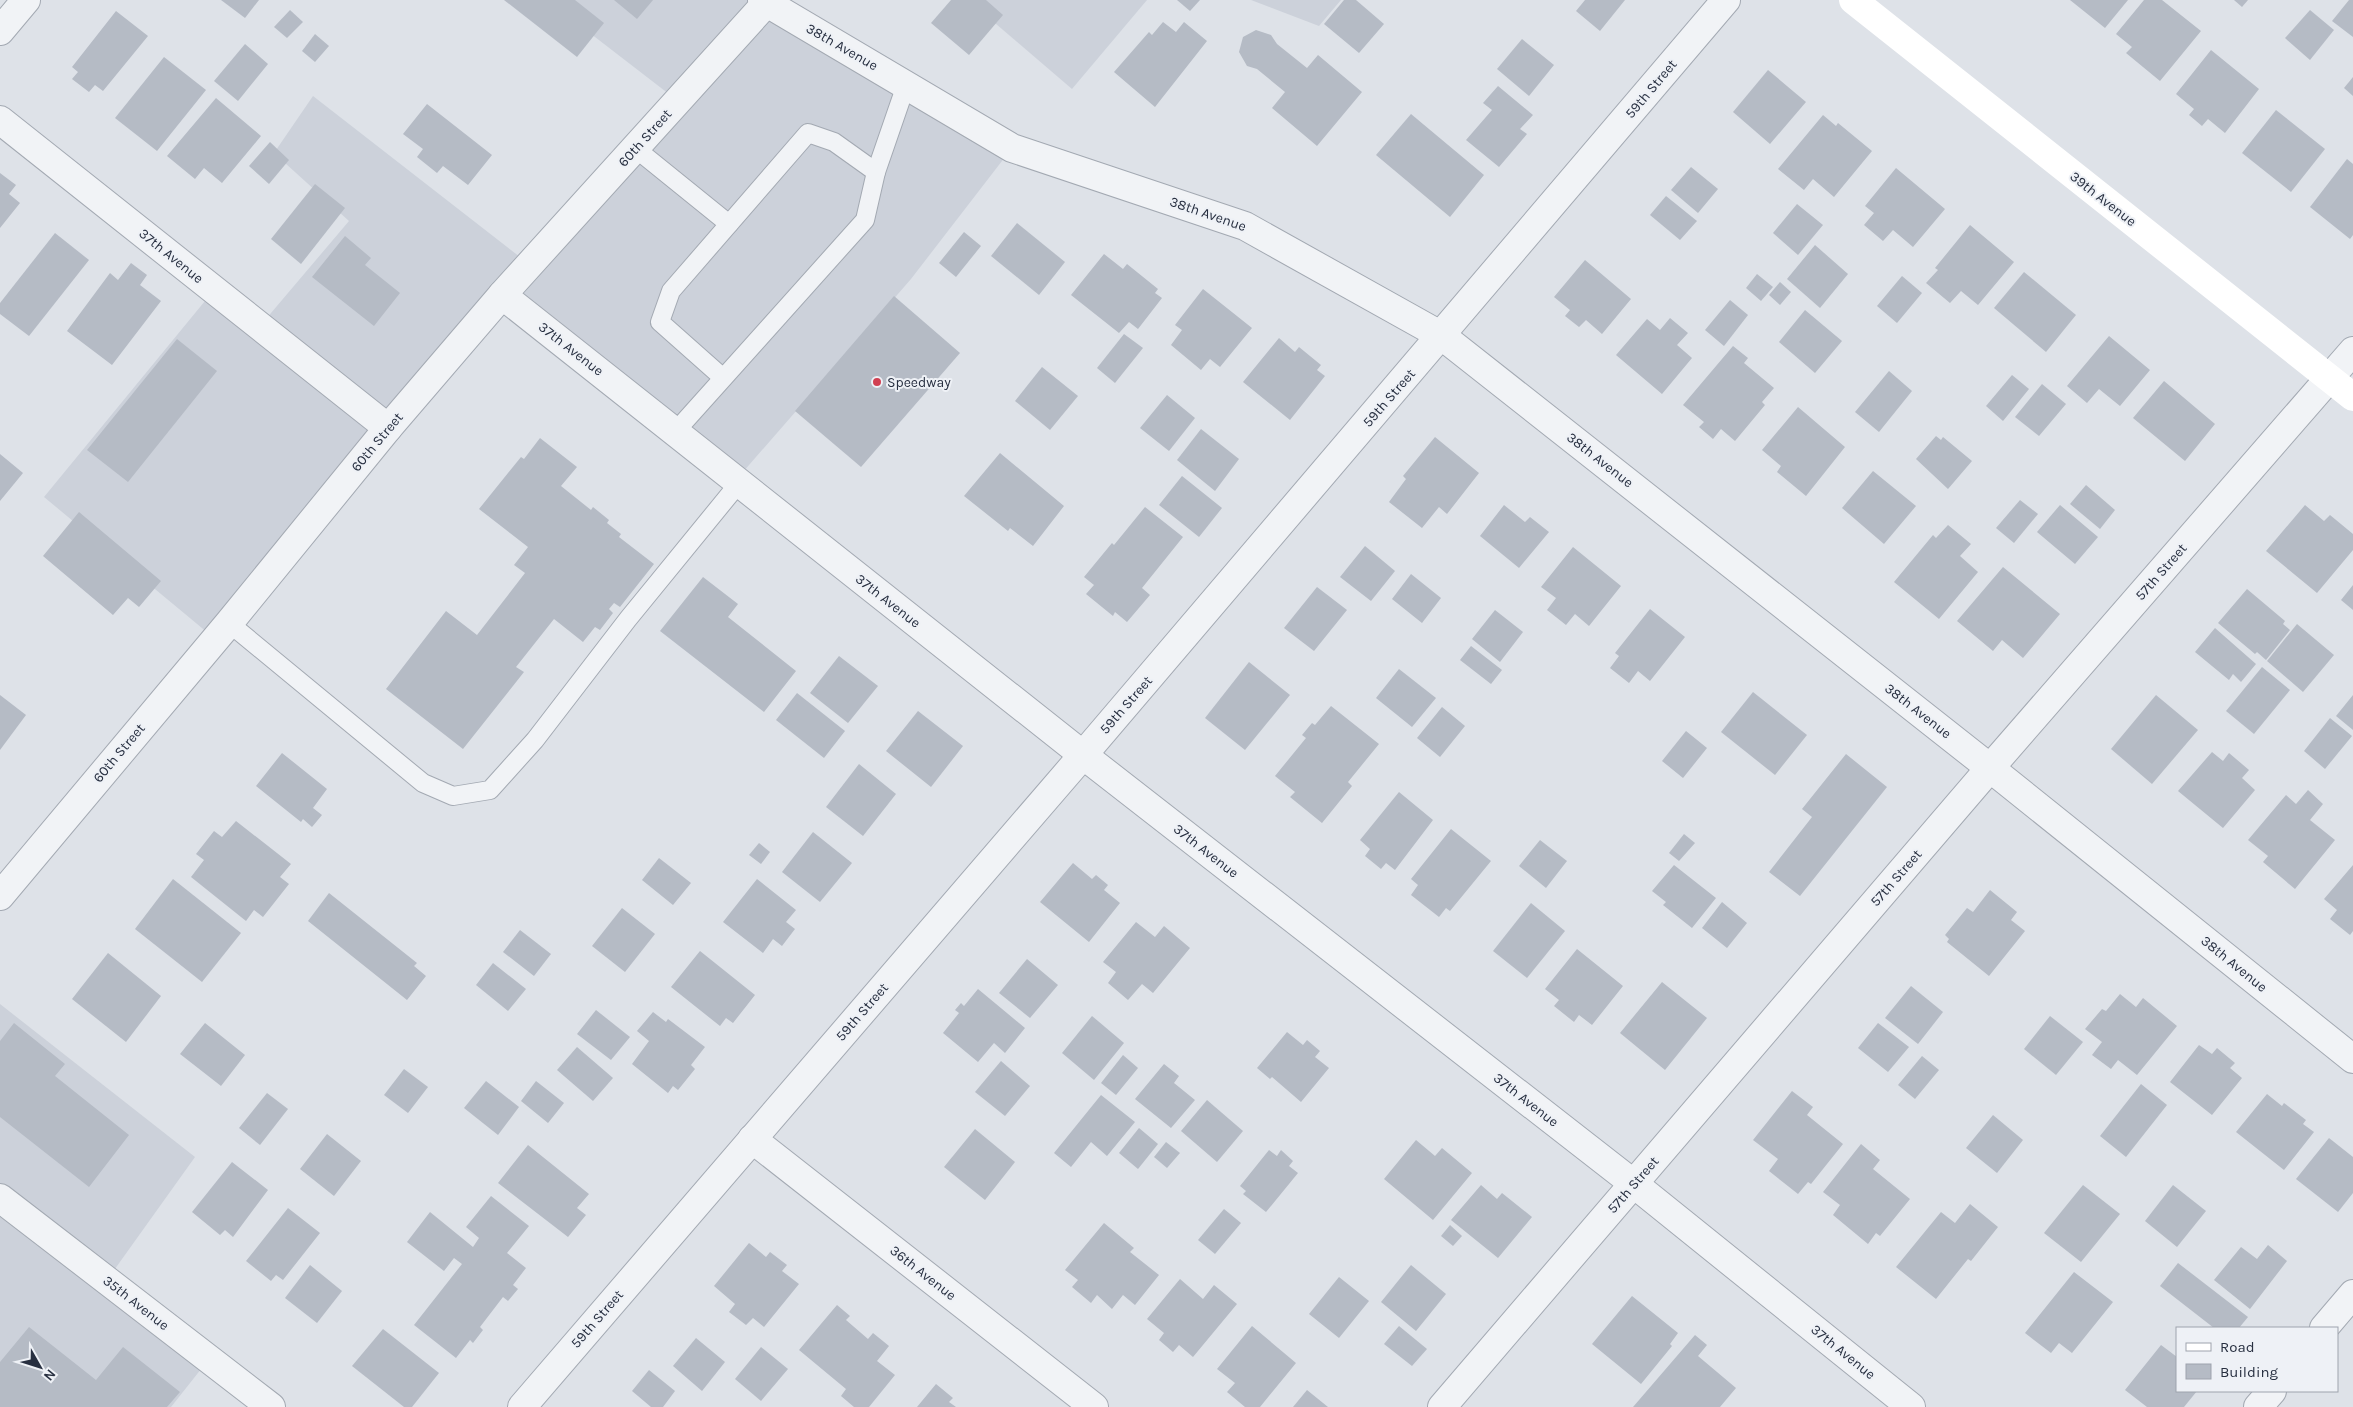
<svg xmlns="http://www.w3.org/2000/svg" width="2353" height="1407" font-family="Karla,sans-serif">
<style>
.built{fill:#ccd1da}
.building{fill:#b5bbc5}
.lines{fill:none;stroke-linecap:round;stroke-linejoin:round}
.service-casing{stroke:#a3a9b2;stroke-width:20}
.minor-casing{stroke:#a3a9b2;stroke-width:30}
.tertiary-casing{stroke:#a3a9b2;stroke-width:30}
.service{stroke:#f1f3f6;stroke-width:18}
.minor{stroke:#f1f3f6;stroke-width:28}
.tertiary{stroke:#f1f3f6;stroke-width:28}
.secondary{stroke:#fff;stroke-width:28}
.poi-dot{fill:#d13f51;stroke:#eef1f6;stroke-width:2}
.labels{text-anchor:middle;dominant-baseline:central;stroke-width:4;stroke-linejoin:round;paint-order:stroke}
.street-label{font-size:14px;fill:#272f40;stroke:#eef1f6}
.poi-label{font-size:14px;fill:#272f40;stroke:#eef1f6;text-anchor:start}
</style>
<rect width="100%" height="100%" fill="#dee2e8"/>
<!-- built -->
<g class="built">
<polygon points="547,0 769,0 1012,148 911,279 736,480 502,295 214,638 44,497 214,290 260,326 349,221 274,153 313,96 529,264 678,101"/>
<polygon points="968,0 1147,0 1072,89"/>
<polygon points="1251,0 1341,0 1319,26"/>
<polygon points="0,1004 195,1157 107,1280 209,1359 171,1407 0,1407"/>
</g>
<!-- building -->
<g class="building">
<polygon points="221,0 259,0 245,18"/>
<polygon points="504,0 575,0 604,23 577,57"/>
<polygon points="614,0 653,0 637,19"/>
<polygon points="951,0 986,0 1003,15 969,55 931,23"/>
<polygon points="1177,0 1200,0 1190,11"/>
<polygon points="1344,0 1356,0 1384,24 1359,53 1324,24"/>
<polygon points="1585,0 1625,0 1600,31 1576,11"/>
<polygon points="2070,0 2128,0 2105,28"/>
<polygon points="2144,0 2162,0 2201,31 2160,81 2126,53 2132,47 2116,34"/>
<polygon points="2234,0 2248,0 2242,7"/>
<polygon points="2349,0 2353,0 2353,37 2332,21"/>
<polygon points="290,10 303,22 287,38 274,27"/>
<polygon points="2310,10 2334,30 2310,60 2285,38"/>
<polygon points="116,11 148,36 103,91 95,85 89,92 72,79 78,72 72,67"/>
<polygon points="1163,22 1176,32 1184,22 1207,41 1155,107 1114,72 1149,32 1152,35"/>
<polygon points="1256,30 1271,35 1277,44 1307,68 1318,55 1362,92 1317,146 1272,108 1285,92 1257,69 1247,66 1239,52 1243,37"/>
<polygon points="315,34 329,46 315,62 302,51"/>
<polygon points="1522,39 1554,65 1529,96 1497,69"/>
<polygon points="245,44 268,64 238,101 214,81"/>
<polygon points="2211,50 2259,89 2225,133 2208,119 2202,126 2189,115 2194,109 2176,94"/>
<polygon points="164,57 206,90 157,151 115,118"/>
<polygon points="1768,70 1806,102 1770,144 1733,112"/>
<polygon points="2353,77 2353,96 2344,88"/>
<polygon points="1498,86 1533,115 1520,129 1527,134 1499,167 1466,140 1492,110 1483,103"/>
<polygon points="216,98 261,136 222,183 204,168 195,179 167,156"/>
<polygon points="427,104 492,155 468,185 443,166 437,173 417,157 423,149 403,134"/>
<polygon points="2276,110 2325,149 2291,192 2242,153"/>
<polygon points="1411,114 1484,175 1450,217 1376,155"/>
<polygon points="1823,115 1836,126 1838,123 1872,151 1834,197 1813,179 1804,190 1778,169"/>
<polygon points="270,142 289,160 269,184 249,166"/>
<polygon points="2347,159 2353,164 2353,235 2350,239 2310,207"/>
<polygon points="1691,167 1718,189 1698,213 1671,190"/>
<polygon points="1896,168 1945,209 1913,247 1893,230 1883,241 1864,225 1874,213 1865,206"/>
<polygon points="0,173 16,185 9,194 20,203 0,228"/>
<polygon points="315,184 345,208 301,264 271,239"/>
<polygon points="1666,196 1697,221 1680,240 1650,215"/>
<polygon points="1797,204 1823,225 1798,255 1773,233"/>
<polygon points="1017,223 1065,262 1039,295 991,256"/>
<polygon points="1970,225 2014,262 1978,305 1961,291 1950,303 1926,283 1938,270 1935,268"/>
<polygon points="964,232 981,246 956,277 939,263"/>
<polygon points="55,233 89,260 29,336 0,314 0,303"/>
<polygon points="345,236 371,258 365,265 400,293 374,326 312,277"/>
<polygon points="1815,245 1848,274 1820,308 1787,279"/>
<polygon points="1104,254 1123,269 1127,264 1158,289 1155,293 1162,298 1138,329 1129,322 1119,333 1071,295"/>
<polygon points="1585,260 1631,299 1602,334 1586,320 1579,327 1565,316 1570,310 1554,297"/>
<polygon points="131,263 147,275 140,285 161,301 112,365 67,331 110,273 118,280"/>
<polygon points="2024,272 2076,315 2046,352 1994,308"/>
<polygon points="1757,274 1773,287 1761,301 1746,288"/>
<polygon points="1902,276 1922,293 1897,323 1877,306"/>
<polygon points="1780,282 1791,292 1780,305 1769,295"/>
<polygon points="1203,289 1252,328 1220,367 1210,359 1201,370 1171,345 1182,330 1175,325"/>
<polygon points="894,296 960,353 861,467 795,411"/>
<polygon points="1730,300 1748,315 1724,346 1705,330"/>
<polygon points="1805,310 1842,341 1815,373 1779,342"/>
<polygon points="1670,318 1688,333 1677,345 1692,358 1662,394 1616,355 1647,319 1660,330"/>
<polygon points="1124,334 1143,348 1115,383 1097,368"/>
<polygon points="2109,336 2150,370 2120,406 2099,389 2087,403 2067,386"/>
<polygon points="1279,338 1295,352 1299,347 1321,365 1317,370 1325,376 1290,420 1243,382"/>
<polygon points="177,339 217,371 128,482 87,450"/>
<polygon points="1733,346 1748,358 1744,363 1774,388 1762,402 1765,405 1735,441 1721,429 1713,439 1699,427 1704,422 1683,405"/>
<polygon points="1042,367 1078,396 1050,430 1015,401"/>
<polygon points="1889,371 1912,391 1879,432 1855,412"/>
<polygon points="2012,375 2029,389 2003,421 1986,406"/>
<polygon points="2164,381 2215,424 2185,461 2133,418"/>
<polygon points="2042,384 2066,404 2039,436 2015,417"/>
<polygon points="1167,395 1195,418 1169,451 1140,428"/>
<polygon points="1798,407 1845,447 1806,496 1777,472 1781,466 1762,450"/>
<polygon points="1201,429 1239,459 1215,491 1177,460"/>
<polygon points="1936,436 1941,440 1943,437 1972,461 1948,489 1916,459"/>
<polygon points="1435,437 1479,473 1447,514 1439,507 1422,528 1389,502 1406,479 1403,476"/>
<polygon points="540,438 577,467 561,486 591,510 593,507 609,520 607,523 621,534 619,537 654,564 620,607 614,603 609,609 613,613 600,630 595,627 583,642 554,619 516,667 524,672 463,749 386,689 446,611 477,635 525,573 514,565 528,547 479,509 521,457 524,459"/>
<polygon points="1000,453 1064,506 1033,546 1010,528 1008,531 964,496"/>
<polygon points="0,454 23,473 0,501"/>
<polygon points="1873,471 1916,506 1884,544 1842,508"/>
<polygon points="1182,476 1222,508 1199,537 1159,505"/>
<polygon points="2086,485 2115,510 2100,529 2070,504"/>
<polygon points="2020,500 2038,514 2014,543 1996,528"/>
<polygon points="1504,505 1525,522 1530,517 1549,532 1519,568 1480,536"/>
<polygon points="2060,505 2098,537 2075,564 2037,532"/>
<polygon points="2305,505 2324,521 2330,515 2353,534 2353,550 2317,593 2266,551"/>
<polygon points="1145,507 1183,537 1142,588 1150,595 1127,622 1115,612 1113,616 1086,594 1094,585 1084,577 1112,543 1114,545"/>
<polygon points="79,512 161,581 139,607 128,598 113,615 43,556"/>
<polygon points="1948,525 1971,544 1960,556 1978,572 1939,619 1894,582 1933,535 1936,538"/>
<polygon points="1365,546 1395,571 1371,601 1340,577"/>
<polygon points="1573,547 1621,586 1589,626 1575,614 1566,625 1547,610 1556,598 1541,587"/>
<polygon points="2003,567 2060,614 2023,658 2002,640 1993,651 1957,621"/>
<polygon points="1411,574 1441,598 1422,623 1392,599"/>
<polygon points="703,577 738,604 728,617 796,671 764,712 660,631"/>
<polygon points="2353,585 2353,610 2341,600"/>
<polygon points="1317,587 1347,610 1314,651 1284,628"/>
<polygon points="2247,589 2285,621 2283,624 2290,630 2266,660 2257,652 2255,654 2218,623"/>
<polygon points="1650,609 1685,637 1650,681 1638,671 1629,683 1610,668 1619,656 1615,653"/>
<polygon points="1495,610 1523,632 1500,662 1472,639"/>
<polygon points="2297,624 2334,655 2303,692 2267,661"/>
<polygon points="2215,628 2256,664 2241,682 2233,674 2229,680 2195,652"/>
<polygon points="1471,646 1502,670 1491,684 1460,660"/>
<polygon points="839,656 878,686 848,723 810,693"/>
<polygon points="1249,662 1290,695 1245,750 1205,718"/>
<polygon points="2262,667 2290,690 2254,734 2226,711"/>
<polygon points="1399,669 1436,698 1412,727 1376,698"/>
<polygon points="1753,692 1807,735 1775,775 1721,732"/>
<polygon points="797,693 845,731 824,758 776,720"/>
<polygon points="0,695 26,715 0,750"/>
<polygon points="2156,695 2198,730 2152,784 2111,749"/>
<polygon points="2353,695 2353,730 2336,716"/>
<polygon points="1331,706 1379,744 1348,782 1352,786 1322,823 1290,797 1295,792 1275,776 1306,738 1302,735 1312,723 1315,725"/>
<polygon points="1442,707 1465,726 1440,757 1417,738"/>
<polygon points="918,711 963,746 931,787 886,751"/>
<polygon points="2330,718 2352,736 2325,769 2304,751"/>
<polygon points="1686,731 1707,748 1683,778 1662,761"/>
<polygon points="2212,752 2223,761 2229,753 2249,770 2242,778 2255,790 2223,828 2178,791"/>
<polygon points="282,753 327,789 313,808 322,815 312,827 303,819 301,822 256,786"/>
<polygon points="1846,754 1887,787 1800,896 1769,872 1812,817 1802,809"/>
<polygon points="859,764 896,794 863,836 826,807"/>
<polygon points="2308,790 2323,804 2310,820 2335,840 2295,889 2263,862 2268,856 2248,840 2286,795 2296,804"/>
<polygon points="1399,792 1433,820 1395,870 1386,863 1381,869 1365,856 1370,849 1360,840"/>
<polygon points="236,821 291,864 280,877 289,884 263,917 254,910 246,921 191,877 204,860 196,854 214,831 222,837"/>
<polygon points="1451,829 1491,861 1450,911 1446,908 1439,917 1411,895 1418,885 1411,879"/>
<polygon points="813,832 852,863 820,902 782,872"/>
<polygon points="1684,834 1695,843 1679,861 1669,853"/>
<polygon points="1540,840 1567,861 1546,888 1519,866"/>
<polygon points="759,843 770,852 761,864 749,855"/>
<polygon points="659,858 691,883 673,905 642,880"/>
<polygon points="1073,863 1092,879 1096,875 1108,885 1104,890 1120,903 1089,942 1040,902"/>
<polygon points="1674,865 1716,898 1692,928 1663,905 1666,902 1652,891"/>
<polygon points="2353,865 2353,931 2350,935 2330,919 2337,910 2324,899"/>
<polygon points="173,879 241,933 202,982 135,929"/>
<polygon points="757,879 796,910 786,922 795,929 782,946 773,939 763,953 723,922"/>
<polygon points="1990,890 2017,912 2011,920 2025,931 1989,976 1947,942 1949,939 1945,935 1967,908 1973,912"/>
<polygon points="329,893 417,963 414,966 426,976 407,1000 308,921"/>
<polygon points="1722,902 1747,923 1727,948 1702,928"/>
<polygon points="1531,903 1565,931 1527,978 1493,951"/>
<polygon points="622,908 655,934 625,972 592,946"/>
<polygon points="1136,922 1155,937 1164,926 1190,948 1153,993 1142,984 1128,1000 1108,983 1116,972 1103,962"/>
<polygon points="520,930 551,954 534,976 503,952"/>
<polygon points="1577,949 1623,986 1592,1025 1579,1015 1574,1022 1554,1006 1559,1000 1545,989"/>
<polygon points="700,951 755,995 733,1023 726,1018 720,1026 671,987"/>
<polygon points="108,953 161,996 126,1042 72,999"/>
<polygon points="1027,959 1058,985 1030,1018 999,993"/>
<polygon points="493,963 526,989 508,1011 476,985"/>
<polygon points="1662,982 1707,1018 1665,1070 1620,1033"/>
<polygon points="1911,986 1943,1012 1918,1044 1885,1018"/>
<polygon points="978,989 1025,1028 1005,1053 994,1043 978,1062 943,1033 959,1013 955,1010 961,1003 964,1006"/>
<polygon points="2120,994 2136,1007 2143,998 2177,1026 2137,1075 2118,1060 2111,1069 2092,1055 2102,1042 2085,1029 2102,1009 2106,1011"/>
<polygon points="596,1010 630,1037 611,1060 577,1034"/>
<polygon points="653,1012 666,1022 668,1019 705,1047 691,1065 695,1069 678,1090 673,1086 668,1093 632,1064 649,1041 637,1031"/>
<polygon points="1092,1016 1124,1043 1094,1080 1062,1053"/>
<polygon points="2050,1016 2083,1042 2056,1075 2024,1049"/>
<polygon points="14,1023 65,1064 55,1076 129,1135 89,1187 0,1117 0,1041"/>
<polygon points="205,1023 245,1055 221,1086 180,1054"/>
<polygon points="1878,1023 1909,1047 1888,1072 1858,1048"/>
<polygon points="1287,1032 1303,1045 1307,1040 1320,1051 1315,1057 1329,1068 1301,1102 1272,1077 1270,1079 1257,1068"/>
<polygon points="2199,1045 2212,1054 2217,1048 2235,1063 2230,1068 2242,1078 2212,1115 2170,1082"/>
<polygon points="577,1047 613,1078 593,1101 557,1070"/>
<polygon points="1123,1055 1138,1068 1116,1095 1101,1083"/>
<polygon points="1922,1056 1939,1070 1915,1099 1898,1085"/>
<polygon points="1001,1061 1030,1086 1005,1116 975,1092"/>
<polygon points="1164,1064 1179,1076 1174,1083 1195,1100 1171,1128 1135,1099"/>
<polygon points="404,1069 428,1087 408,1113 384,1095"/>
<polygon points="486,1081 519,1107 498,1135 464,1108"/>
<polygon points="536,1081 564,1103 548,1123 521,1101"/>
<polygon points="2141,1084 2167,1105 2126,1157 2100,1136"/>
<polygon points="1792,1091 1813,1107 1807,1115 1843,1144 1811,1184 1808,1182 1798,1194 1769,1171 1778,1159 1753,1140"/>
<polygon points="267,1093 288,1109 260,1145 239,1128"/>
<polygon points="2267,1094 2282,1106 2284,1103 2306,1120 2303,1124 2314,1132 2284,1170 2236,1132"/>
<polygon points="1101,1095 1135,1122 1107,1156 1091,1142 1071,1167 1054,1153"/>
<polygon points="1207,1100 1243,1131 1217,1162 1181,1131"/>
<polygon points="1993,1115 2023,1140 1997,1173 1966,1148"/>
<polygon points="1139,1128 1158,1144 1138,1169 1119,1153"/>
<polygon points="975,1129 1015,1162 985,1200 944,1167"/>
<polygon points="327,1134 361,1161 334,1196 300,1169"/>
<polygon points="2329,1138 2353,1157 2353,1193 2338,1212 2296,1179"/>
<polygon points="1416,1140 1435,1156 1442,1148 1472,1173 1433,1220 1384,1179"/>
<polygon points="1166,1142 1180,1153 1167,1168 1154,1157"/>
<polygon points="1861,1144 1880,1160 1873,1169 1910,1199 1880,1236 1876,1233 1868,1244 1833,1215 1840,1205 1823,1192"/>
<polygon points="528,1145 589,1194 577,1208 586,1215 568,1237 498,1183"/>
<polygon points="1269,1150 1277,1156 1281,1150 1293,1161 1289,1166 1298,1173 1266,1212 1243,1194 1246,1191 1240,1186"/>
<polygon points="232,1162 268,1190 233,1237 225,1230 220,1235 192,1212"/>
<polygon points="1481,1185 1497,1199 1502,1193 1532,1217 1498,1258 1451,1220"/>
<polygon points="2083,1185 2120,1214 2081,1262 2044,1233"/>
<polygon points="2173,1185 2206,1211 2177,1247 2145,1221"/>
<polygon points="491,1196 529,1226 507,1253 526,1268 513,1285 518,1289 508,1301 503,1297 480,1327 483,1330 473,1343 470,1340 456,1358 414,1325 462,1264 454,1258 444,1271 407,1242 430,1212 473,1247 479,1238 466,1227"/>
<polygon points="1970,1204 1998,1227 1971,1261 1968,1259 1936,1299 1896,1267 1941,1212 1955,1223"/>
<polygon points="288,1208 320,1233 283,1280 276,1275 271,1281 246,1261"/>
<polygon points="1224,1209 1241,1223 1215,1254 1198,1240"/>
<polygon points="1104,1223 1134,1248 1130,1252 1159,1275 1135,1305 1123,1295 1112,1309 1097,1295 1091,1303 1072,1287 1078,1280 1065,1270"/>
<polygon points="1450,1225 1462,1236 1453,1246 1441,1236"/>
<polygon points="749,1243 766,1257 770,1252 787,1265 782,1271 799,1284 764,1327 753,1318 746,1325 729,1312 735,1304 714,1286"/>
<polygon points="2268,1245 2287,1261 2250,1309 2214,1280 2241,1247 2257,1259"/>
<polygon points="2178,1263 2248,1317 2239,1328 2214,1328 2160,1286"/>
<polygon points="310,1265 342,1291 317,1323 285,1298"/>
<polygon points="1411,1265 1446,1294 1416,1331 1381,1302"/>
<polygon points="2074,1272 2113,1302 2072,1353 2059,1343 2051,1353 2025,1333"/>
<polygon points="1339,1277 1369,1301 1339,1338 1309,1314"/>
<polygon points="1180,1279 1203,1299 1214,1285 1237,1304 1193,1357 1179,1345 1173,1352 1159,1340 1164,1333 1147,1319"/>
<polygon points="1632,1296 1678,1333 1670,1344 1672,1346 1641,1384 1592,1344"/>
<polygon points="837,1305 850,1316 846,1320 868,1339 873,1333 889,1346 877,1361 895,1375 869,1407 854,1407 841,1396 846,1389 799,1350"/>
<polygon points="1252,1326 1296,1363 1260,1407 1245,1407 1227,1392 1235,1383 1217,1369"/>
<polygon points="1399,1326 1427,1349 1412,1366 1384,1344"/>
<polygon points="29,1327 96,1380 123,1347 180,1392 167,1407 0,1407 0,1362"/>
<polygon points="383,1329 439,1373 412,1407 404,1407 352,1366"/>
<polygon points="1695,1335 1707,1345 1698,1356 1736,1388 1720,1407 1633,1407"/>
<polygon points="696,1338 725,1362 702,1391 673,1366"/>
<polygon points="2161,1345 2177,1357 2177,1391 2197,1391 2184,1407 2147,1407 2125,1390"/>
<polygon points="761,1347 788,1369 761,1401 735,1379"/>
<polygon points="649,1370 675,1391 663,1407 651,1407 632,1391"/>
<polygon points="936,1384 953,1398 949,1402 956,1407 917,1407"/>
<polygon points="1307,1390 1328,1407 1293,1407"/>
</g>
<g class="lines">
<!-- service casing -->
<g class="service-casing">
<g id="service">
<polyline points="635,148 729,224"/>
<polyline points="722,377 660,322 671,291 808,133 834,142 876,172"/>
<polyline points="675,432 865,220 876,172 906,85"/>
<polyline points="229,623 423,783 453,796 490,790 535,740 628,619 739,483"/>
</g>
</g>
<!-- minor casing -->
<g class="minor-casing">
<g id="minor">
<polyline points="762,0 1012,148 1245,226 1442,336 1990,768 2353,1059"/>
<polyline points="0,31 26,0"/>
<polyline points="0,120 388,428"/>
<polyline points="502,295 1083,755 1634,1184 1911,1407"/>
<polyline points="752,1139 1094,1407"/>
<polyline points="0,1198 271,1407"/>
<polyline points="2324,1328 2353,1294"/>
<polyline points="522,1407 1083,755 1726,0"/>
<polyline points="1442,1407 1990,768 2353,351"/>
<polyline points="2258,1407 2272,1391"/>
</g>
</g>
<!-- tertiary casing -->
<g class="tertiary-casing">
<polyline id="tertiary" points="0,896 229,623 388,428 502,295 769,0"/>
</g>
<!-- service -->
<use href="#service" class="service"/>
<!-- minor -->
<use href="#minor" class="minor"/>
<!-- tertiary -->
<use href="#tertiary" class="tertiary"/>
<!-- secondary -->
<polyline class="secondary" points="1853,0 2353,397"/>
</g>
<!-- markers -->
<circle class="poi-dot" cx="877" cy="382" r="5"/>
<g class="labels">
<!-- street labels -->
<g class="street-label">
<text transform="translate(842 47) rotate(30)">38th Avenue</text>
<text transform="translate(1651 89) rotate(-50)">59th Street</text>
<text transform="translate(645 138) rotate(-48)">60th Street</text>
<text transform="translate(2103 199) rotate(38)">39th Avenue</text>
<text transform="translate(1208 214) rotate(19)">38th Avenue</text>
<text transform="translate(171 256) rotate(39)">37th Avenue</text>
<text transform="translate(571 349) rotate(38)">37th Avenue</text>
<text transform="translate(1389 398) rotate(-49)">59th Street</text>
<text transform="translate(377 442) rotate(-50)">60th Street</text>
<text transform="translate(1600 460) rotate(38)">38th Avenue</text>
<text transform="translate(2161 572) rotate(-49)">57th Street</text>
<text transform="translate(888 601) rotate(38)">37th Avenue</text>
<text transform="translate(1126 705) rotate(-49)">59th Street</text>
<text transform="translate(1918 711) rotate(38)">38th Avenue</text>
<text transform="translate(119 753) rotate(-50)">60th Street</text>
<text transform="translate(1206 851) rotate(38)">37th Avenue</text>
<text transform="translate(1896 878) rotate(-49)">57th Street</text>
<text transform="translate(2234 964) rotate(39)">38th Avenue</text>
<text transform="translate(862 1012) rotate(-49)">59th Street</text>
<text transform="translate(1526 1100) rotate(38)">37th Avenue</text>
<text transform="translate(1633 1185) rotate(-49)">57th Street</text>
<text transform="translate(923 1273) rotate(38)">36th Avenue</text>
<text transform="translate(136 1303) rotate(38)">35th Avenue</text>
<text transform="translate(597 1319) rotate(-49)">59th Street</text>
<text transform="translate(1843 1352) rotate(39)">37th Avenue</text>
</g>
<!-- poi labels -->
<g class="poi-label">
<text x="887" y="382">Speedway</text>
</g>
</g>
<!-- legend -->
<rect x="2176" y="1327" width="162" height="65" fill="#eef1f6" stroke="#9ea3ad"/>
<rect x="2186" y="1343" width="25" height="8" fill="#ffffff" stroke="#9ea3ad"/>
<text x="2220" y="1352" font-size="15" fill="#272f40">Road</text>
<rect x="2186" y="1364" width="25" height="15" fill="#b5bbc5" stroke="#9ea3ad"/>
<text x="2220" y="1377" font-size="15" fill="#272f40">Building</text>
<!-- north arrow -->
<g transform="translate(40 1367) rotate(129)" stroke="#eef1f6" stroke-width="4" paint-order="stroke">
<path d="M0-4L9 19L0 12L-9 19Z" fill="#272f40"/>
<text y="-8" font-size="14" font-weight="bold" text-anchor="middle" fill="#272f40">N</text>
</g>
</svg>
